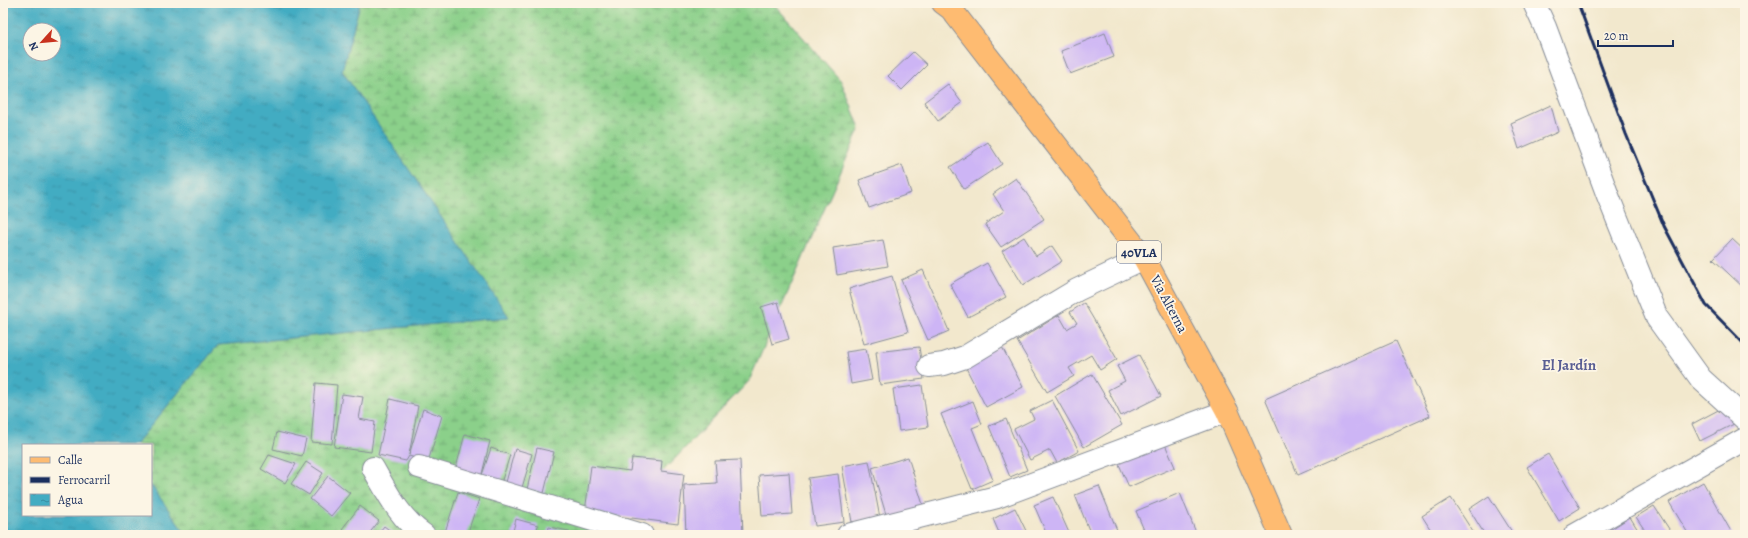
<svg xmlns="http://www.w3.org/2000/svg" width="1748" height="538" font-family="Alegreya,serif">
<style>
.wetland{fill:url(#wetland-marsh);stroke:#538074}
.water{fill:url(#water-ripples);stroke:#2f6e90;fill-rule:evenodd}
.building{fill:#cdb5f5}
.lines{fill:none;stroke-linecap:round;stroke-linejoin:round}
.minor-casing{stroke:#868c96;stroke-width:24}
.major-casing{stroke:#868c96;stroke-width:24}
.minor{stroke:#fff;stroke-width:22}
.major{stroke:#febb71;stroke-width:22}
.rail{stroke:#1b2f5e;stroke-width:3}
.labels{text-anchor:middle;dominant-baseline:central;stroke-width:3.5;stroke-linejoin:round;paint-order:stroke}
.shield{fill:#fcf5e5;stroke:#5e6a86;stroke-width:1}
.shield-label{font-size:13px;font-weight:bold;fill:#1b2f5e}
.street-label{font-size:14px;fill:#1b2f5e;stroke:#fcf5e5}
.neighbourhood-label{font-size:15px;font-weight:bold;fill:#595e93;stroke:#fcf5e5}
</style>
<defs>
<pattern id="wetland-marsh" width="20" height="14" patternUnits="userSpaceOnUse"><rect width="20" height="14" fill="#8bd08a"/><path d="M1 5h8M5 5V1M11 12h8M15 12V8" fill="none" stroke="#71a974"/></pattern>
<pattern id="water-ripples" width="26" height="14" patternUnits="userSpaceOnUse"><rect width="26" height="14" fill="#43acc2"/><path d="M2 4q2-2 4 0t4 0M15 11q2-2 4 0t4 0" fill="none" stroke="#378ca1"/></pattern>
</defs>
<rect width="100%" height="100%" fill="#fcf5e5"/>
<filter id="ink" filterUnits="userSpaceOnUse"><feTurbulence type="fractalNoise" baseFrequency=".025" numOctaves="2"/><feDisplacementMap in="SourceGraphic" scale="8" xChannelSelector="R" yChannelSelector="G"/><feConvolveMatrix kernelMatrix="1 2 1 2 8 2 1 2 1" color-interpolation-filters="sRGB"/></filter>
<filter id="wash" filterUnits="userSpaceOnUse"><feTurbulence type="fractalNoise" baseFrequency=".012" numOctaves="4" result="noise"/><feDisplacementMap in="SourceGraphic" scale="16" xChannelSelector="R" yChannelSelector="G"/><feGaussianBlur stdDeviation="0.9" result="paint"/><feColorMatrix in="noise" values="0 0 0 0 0 0 0 0 0 0 0 0 0 0 0 0 0 1.4 0 .05"/><feComposite in="paint" operator="in"/></filter>
<g filter="url(#wash)">
<rect width="100%" height="100%" fill="#f2e8cd"/>
<!-- wetland -->
<polygon class="wetland" points="360,3 773,3 841,81 860,128 749,381 602,535 186,535 151,485 151,445 135,445 218,345 508,317 342,71"/>
<!-- water -->
<path class="water" d="M3,3H360L342,71L509,317L218,345L135,445H23V515H151V485L186,535H3ZM30,30H54V54H30Z"/>
<g id="blocks">
<!-- building -->
<g class="building">
<polygon points="1105,33 1114,57 1070,74 1061,51"/>
<polygon points="913,52 927,65 902,90 888,76"/>
<polygon points="948,84 962,103 938,121 924,102"/>
<polygon points="1551,105 1558,132 1519,149 1511,123"/>
<polygon points="988,142 1002,164 964,189 950,167"/>
<polygon points="902,165 911,193 869,208 859,180"/>
<polygon points="1016,178 1044,219 1001,247 985,224 1004,211 993,194"/>
<polygon points="1024,237 1036,256 1052,246 1062,261 1023,285 1002,251"/>
<polygon points="1732,239 1745,251 1745,289 1713,259"/>
<polygon points="883,240 888,266 837,275 833,248"/>
<polygon points="987,263 1006,297 968,317 950,284"/>
<polygon points="923,270 949,331 928,340 901,280"/>
<polygon points="892,276 908,332 864,344 849,289"/>
<polygon points="778,302 789,339 772,344 761,307"/>
<polygon points="1084,303 1117,359 1100,370 1091,355 1069,368 1074,376 1047,392 1017,341 1059,315 1067,329 1077,323 1070,312"/>
<polygon points="1396,341 1430,416 1298,475 1265,399"/>
<polygon points="1001,345 1023,387 986,407 964,364"/>
<polygon points="919,347 924,379 880,385 876,352"/>
<polygon points="866,349 872,380 851,384 846,352"/>
<polygon points="1139,355 1161,396 1121,416 1108,390 1125,381 1117,366"/>
<polygon points="1092,374 1122,425 1084,447 1055,396"/>
<polygon points="316,383 337,385 332,444 311,442"/>
<polygon points="922,385 928,427 899,431 893,389"/>
<polygon points="342,394 363,397 359,419 375,422 371,452 334,447"/>
<polygon points="390,399 418,406 409,455 423,409 442,416 428,462 409,456 406,461 378,455"/>
<polygon points="1052,400 1079,451 1057,463 1050,450 1030,460 1014,429 1034,419 1030,411"/>
<polygon points="973,401 982,424 972,428 993,480 972,489 941,414"/>
<polygon points="1724,407 1734,424 1700,441 1692,424"/>
<polygon points="1006,419 1027,470 1010,477 989,426"/>
<polygon points="277,432 306,439 302,456 273,449"/>
<polygon points="465,434 490,441 481,478 491,448 510,455 500,486 454,475"/>
<polygon points="1164,442 1175,467 1129,487 1118,462"/>
<polygon points="537,448 554,452 544,493 527,489"/>
<polygon points="515,449 532,454 521,491 505,486"/>
<polygon points="1548,454 1580,508 1559,521 1527,467"/>
<polygon points="269,455 296,464 285,483 261,469"/>
<polygon points="908,457 925,511 888,521 872,468"/>
<polygon points="632,458 662,461 661,471 684,474 678,524 585,512 591,466 630,471"/>
<polygon points="740,460 743,535 686,535 684,485 717,483 715,461"/>
<polygon points="869,461 880,518 852,522 842,466"/>
<polygon points="306,462 323,473 309,495 291,484"/>
<polygon points="789,473 792,514 762,516 759,475"/>
<polygon points="838,474 844,522 815,526 808,478"/>
<polygon points="328,476 350,493 331,516 310,499"/>
<polygon points="1703,482 1733,535 1689,535 1669,502"/>
<polygon points="1099,486 1117,530 1104,535 1091,535 1075,495"/>
<polygon points="458,492 479,499 467,535 444,535"/>
<polygon points="1180,493 1197,535 1146,535 1136,511"/>
<polygon points="1489,496 1514,535 1485,535 1469,509"/>
<polygon points="1053,497 1070,535 1047,535 1034,505"/>
<polygon points="1451,498 1475,535 1434,535 1422,516"/>
<polygon points="360,506 379,521 368,535 349,535 342,529"/>
<polygon points="1654,506 1673,535 1648,535 1636,517"/>
<polygon points="1015,508 1028,535 1000,535 993,519"/>
<polygon points="1630,517 1641,535 1602,535"/>
<polygon points="516,519 538,525 536,535 512,535"/>
<polygon points="384,526 396,535 377,535"/>
<polygon points="549,527 569,531 568,535 547,535"/>
</g>
</g>
</g>
<g filter="url(#ink)">
<use href="#blocks" fill-opacity="0" stroke="#868c96" stroke-width="1"/>
<g class="lines">
<!-- minor casing -->
<g class="minor-casing">
<g id="minor">
<polyline points="1534,3 1545,27 1608,196 1657,318 1701,379 1745,419"/>
<polyline points="929,366 944,364 965,357 1077,290 1144,258"/>
<polyline points="419,467 642,535"/>
<path d="M373,468C387,492 400,519 424,535"/>
<polyline points="848,535 997,497 1227,411"/>
<polyline points="1575,535 1745,439"/>
</g>
</g>
<!-- major casing -->
<g class="major-casing">
<polyline id="major" points="943,3 951,9 1144,258 1227,411 1281,535"/>
</g>
<!-- minor -->
<use href="#minor" class="minor"/>
<!-- major -->
<use href="#major" class="major"/>
<!-- rail -->
<polyline class="rail" points="1578,3 1626,134 1664,226 1706,305 1745,345"/>
</g>
</g>
<g class="labels">
<!-- shield labels -->
<rect class="shield" x="1117" y="241" width="44" height="22" rx="3"/>
<g class="shield-label">
<text x="1139" y="252">40VLA</text>
</g>
<!-- street labels -->
<g class="street-label">
<text transform="translate(1169 304) rotate(62)">Via Alterna</text>
</g>
<!-- neighbourhood labels -->
<g class="neighbourhood-label">
<text x="1569" y="365">El Jardín</text>
</g>
</g>
<!-- margin -->
<rect width="1748" height="538" fill="none" stroke="#fcf5e5" stroke-width="16"/>
<!-- legend -->
<rect x="22" y="444" width="130" height="72" fill="#fcf5e5" stroke="#a2a6af"/>
<rect x="30" y="457" width="20" height="6" fill="#febb71" stroke="#a2a6af"/>
<text x="58" y="464" font-size="12" fill="#1b2f5e">Calle</text>
<rect x="30" y="477" width="20" height="6" fill="#1b2f5e" stroke="#a2a6af"/>
<text x="58" y="484" font-size="12" fill="#1b2f5e">Ferrocarril</text>
<rect x="30" y="494" width="20" height="12" fill="url(#water-ripples)" stroke="#a2a6af"/>
<text x="58" y="504" font-size="12" fill="#1b2f5e">Agua</text>
<!-- north arrow -->
<g transform="translate(42 42) rotate(243)"><circle r="19" fill="#fcf5e5" stroke="#a2a6af"/>
<path d="M0-3L7 15L0 10L-7 15Z" fill="#c8321e"/>
<text y="-6" font-size="11" font-weight="bold" text-anchor="middle" fill="#1b2f5e">N</text>
</g>
<!-- scale -->
<path d="M1598 40v6h75v-6" fill="none" stroke="#1b2f5e" stroke-width="2"/>
<text x="1604" y="40" font-size="12" fill="#1b2f5e" stroke="#fcf5e5" stroke-width="3" paint-order="stroke">20 m</text>
</svg>
